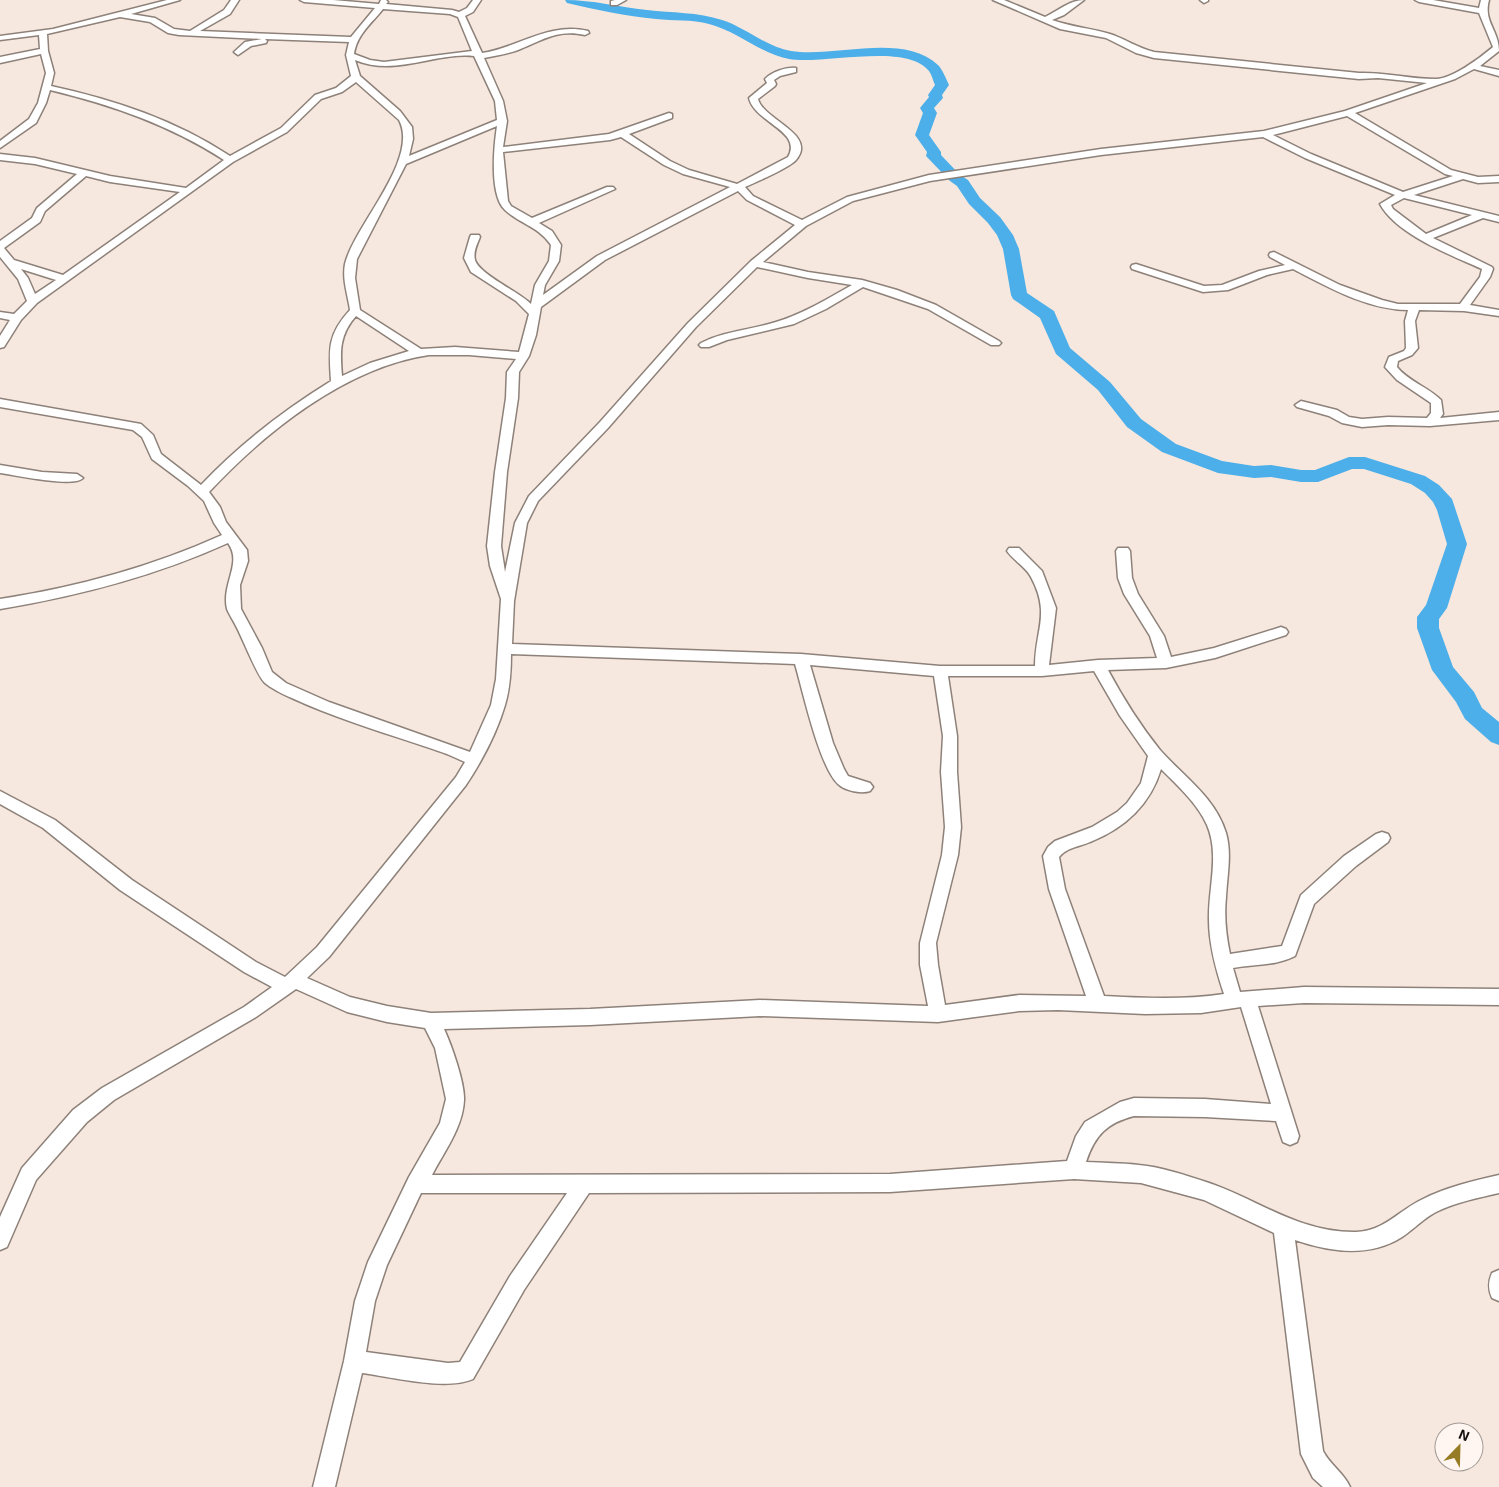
<svg xmlns="http://www.w3.org/2000/svg" width="1499" height="1487" font-family="'Exo 2',sans-serif">
<style>
.lines{fill:none;stroke-linecap:round;stroke-linejoin:round}
.river{fill:#4dafe9;fill-rule:evenodd}
.minor-casing{stroke:#8d8179;stroke-width:3}
.minor{fill:#fff;fill-rule:evenodd}
</style>
<rect width="100%" height="100%" fill="#f6e8df"/>
<g class="lines">
<!-- river -->
<path class="river" d="M565,0C593,0 619,7 647,10C672,13 698,12 722,20C745,27 766,47 791,51C835,58 902,32 938,65C943,70 946,79 949,85L942,95L943,98L934,108L937,113L929,135L941,152V155L960,175L968,180L980,198L1000,217L1013,235L1019,249L1027,293L1054,311L1070,348L1110,382L1141,419L1176,444L1222,461L1254,466L1271,465L1301,470H1315L1349,457H1365L1425,476L1439,485L1452,499L1467,544L1447,608L1439,619V628L1453,667L1474,692L1482,708L1499,722V745L1491,742L1465,719L1456,702L1432,670L1417,628V617L1426,605L1447,544L1437,510L1433,502L1425,493L1411,484L1364,469H1352L1318,482H1301L1271,477L1254,478L1218,473L1162,452L1127,427L1098,390L1056,354L1040,318L1013,299L1011,295L1003,249L997,235L988,223L969,204L957,186L950,181L926,156L927,152L915,135L923,113L920,108L929,97L928,95L935,85C933,81 932,75 929,71C906,42 822,65 789,59C759,53 737,31 709,24C692,19 673,21 656,19C626,16 596,10 567,3Z"/>
<!-- minor casing -->
<g class="minor-casing">
<g id="minor">
<path d="M167,0H180L131,14L155,18L174,29L190,31L224,10L231,0H239L230,14L200,31L351,37L375,8L304,2L300,0H333L379,4L381,0H386L388,2L386,4L452,10L459,12L467,8L473,0H481L473,12L465,16L482,53C520,47 548,22 588,31L589,33L585,35C557,29 543,40 518,50C507,54 495,56 484,58L503,101L507,121L503,147L609,134L669,113L672,114V118L629,134L670,161L689,170L737,184L788,157C803,131 755,123 749,98L767,83L765,79C772,72 786,67 796,68V72L780,76L774,80L776,84L775,86L758,99C763,120 818,134 796,160C789,168 756,182 745,187L753,196L802,220L847,197L929,175L1101,149L1264,131L1345,111L1427,83L1378,78L1359,79L1154,58L1136,53L1106,38L1060,29L993,0H1004L1045,17C1058,11 1070,0 1084,0L1064,15L1052,20C1071,27 1091,28 1110,34C1125,39 1138,48 1154,52L1359,73C1385,72 1410,79 1436,79C1452,79 1480,58 1493,47L1479,13L1419,2L1415,0H1433L1479,8L1481,0H1489C1483,22 1499,30 1499,51L1480,66L1499,70V76L1474,69L1455,79L1355,113L1451,170L1478,177L1499,176V182L1478,183L1463,179L1414,195L1499,216V222L1483,218L1433,238L1492,267L1493,269L1490,277L1470,305L1499,310V316L1464,311L1419,310L1415,321L1418,348L1412,355L1398,361L1397,367C1408,381 1428,387 1441,400L1443,414L1440,418L1499,412V420L1430,426L1388,425L1362,427L1342,423L1329,416L1297,407L1295,405L1301,401L1337,410L1349,417L1362,419L1388,417L1427,418L1431,413V403L1397,380L1385,367L1389,357L1404,351L1406,348L1405,321L1408,310C1368,310 1328,287 1293,269L1267,275L1228,290L1203,292L1132,269L1131,267L1132,265L1136,264L1204,286L1222,285L1259,271L1285,265L1270,257L1269,255L1270,253L1274,252L1340,285L1382,300L1398,304H1460L1480,277L1482,269C1451,255 1397,235 1380,204L1395,195L1305,158L1263,137L1101,155L930,181L853,201L806,226L763,262L808,272L862,280L897,290L936,305L999,341L1001,343L999,345H991L928,309L863,287L826,309L794,324L727,340L709,347H701L699,345L701,343C725,331 751,330 776,322C803,314 827,299 852,285L808,278L757,267L696,327L608,428L538,501L527,523L514,601L512,644L801,654L940,666H1035C1035,630 1051,614 1031,577C1026,567 1014,561 1007,551L1009,548H1019L1042,571L1056,608L1049,665L1098,660L1157,658L1150,636L1124,594L1118,578L1116,551L1118,548H1128L1130,551L1132,578L1138,594L1164,636L1171,657L1214,648L1281,627L1286,629L1288,632L1286,635L1215,658L1166,668L1108,670C1123,698 1140,725 1160,750C1183,776 1215,797 1226,833C1232,854 1227,876 1226,897C1224,917 1226,935 1230,954L1282,946L1301,895L1344,856L1376,834L1382,832L1388,834L1390,838L1388,842L1356,866L1314,904L1295,956C1276,966 1254,964 1233,968L1240,992L1304,987L1499,989V1005L1304,1003L1258,1006L1299,1136L1297,1142L1290,1145L1283,1142L1276,1121L1205,1117L1134,1116C1107,1123 1095,1135 1086,1162C1104,1163 1122,1163 1139,1165C1161,1167 1185,1175 1206,1182C1258,1199 1298,1233 1356,1232C1385,1231 1399,1210 1423,1199C1447,1187 1473,1181 1499,1175V1193C1478,1198 1456,1202 1436,1212C1424,1218 1414,1229 1402,1237C1369,1258 1330,1252 1295,1240L1323,1451C1330,1465 1344,1473 1350,1487H1323L1313,1478L1301,1454L1274,1233L1204,1200L1141,1183L1074,1179L890,1192L589,1193L524,1290L473,1379C446,1391 392,1377 362,1373L335,1487H313L344,1361L355,1301L368,1262L409,1177L440,1123L446,1099L435,1048L425,1028L387,1022L347,1012L296,989L256,1017L114,1100L87,1122L36,1180L7,1247L0,1250V1217L22,1168L73,1110L102,1088L244,1007L272,987L244,972L120,890L43,828L0,804V791L55,820L132,880L256,962L285,977L317,947L456,777L465,762L447,754C399,737 349,723 303,703C290,697 276,692 265,683C257,676 243,639 236,626C233,620 229,614 227,609C221,584 243,563 228,543C155,576 79,596 0,609V599C77,587 151,567 222,535L214,523L204,501L188,486L152,459L142,437L133,430L0,407V399L141,424L153,435L161,454L201,485C239,445 284,410 331,381C329,350 327,335 350,310C348,295 342,280 345,264C354,226 420,159 399,120L356,82L342,92L321,99L287,132L233,162L37,303L21,320L4,347L0,348V336L10,320L0,318V312L14,314L27,301L18,279L0,257V241L32,218L37,208L77,174L35,164L0,160V154L35,158L110,176L186,188L224,160C170,125 112,105 50,90L46,103L36,123L0,148V141L29,119L38,103L46,73L41,54L0,63V57L40,49L39,35L0,40V36L53,29ZM383,9L450,14L458,17L472,51L384,62L370,60L354,54C357,34 372,23 383,9ZM120,17L150,22L168,33L179,35L262,39L245,42L234,52L238,55L251,46L266,43L267,41L265,39L349,42L346,55L351,76L336,88L315,95L281,128L230,156C175,120 115,100 51,86L54,73L48,51L47,34ZM474,56L495,101L497,120L409,156L413,139L412,127L400,111L360,76L355,60C395,77 435,52 474,56ZM1347,116L1445,174L1453,176L1403,192L1311,154L1273,135ZM497,126C494,146 489,195 505,210C520,224 539,227 551,245L549,261L535,285L531,304C519,292 479,274 475,260C473,252 477,244 480,237L479,235H471L470,237L464,258L471,272L516,301L529,314L519,352L455,347L421,349L360,310L355,278L357,259L406,164ZM621,137L664,165L683,174L730,187L597,256L543,295L545,285L559,261L561,245L552,231L539,223L615,189L613,187H607L532,218L511,206L508,201L503,152L610,140ZM86,176L110,182L180,192L63,275L14,260L4,248L40,222L45,211ZM738,191L747,200L795,225L751,261L688,323L600,422L529,496L515,523L505,572L501,546L507,472L518,398L519,372L529,356L536,335L541,307L605,260ZM1404,198L1472,215L1426,234L1393,209L1391,205ZM21,269L56,280L35,294L28,278ZM356,316L409,351L370,363L342,376C340,352 339,335 356,316ZM429,355H469L516,359L507,372L506,398L495,472L487,546L490,566L501,599L496,679L491,705L470,752L329,702L286,683L272,672L262,648L241,609L240,585L248,561L247,550L226,522L220,507L209,492C265,432 346,367 429,355ZM511,654L795,664C803,691 819,766 838,784C845,791 862,794 870,791L873,787L870,783L848,776L844,769L833,743L810,665L934,676L943,736L941,772L945,827L942,855L920,943V965L928,1006L760,1000L590,1009L431,1013L387,1006L350,997L307,978L329,957L466,785C482,761 497,732 505,705C510,688 511,671 511,654ZM1094,671L1120,716L1148,756L1141,783L1127,803L1117,812L1092,827L1055,841L1048,847L1043,856L1049,889L1086,996L1019,995L945,1005L938,965L936,943L958,855L961,827L957,772V736L948,676H1042ZM1161,769C1177,785 1198,804 1207,825C1220,855 1208,889 1209,920C1209,945 1216,970 1224,994C1184,1000 1144,998 1104,996L1065,889L1059,857C1067,847 1079,847 1090,842C1125,828 1150,805 1161,769ZM1241,1007L1271,1104L1205,1099L1134,1098L1120,1102L1085,1122L1076,1136L1067,1161L890,1174L432,1175C444,1152 463,1127 464,1100C465,1083 451,1044 444,1029L590,1025L760,1016L938,1022L1019,1011L1058,1010L1145,1014L1201,1013ZM421,1193H567L510,1276L460,1362L448,1363L366,1352L375,1301L387,1265Z"/>
<polygon points="615,0 626,0 617,5 611,5 611,1"/>
<polygon points="1200,0 1208,0 1208,1 1204,3"/>
<path d="M0,465L42,472L77,474L83,478C74,488 15,475 0,473Z"/>
<path d="M1499,1270V1301L1492,1298C1488,1289 1488,1282 1492,1273Z"/>
</g>
</g>
<!-- minor -->
<use href="#minor" class="minor"/>
</g>
<!-- north arrow -->
<g transform="translate(1459 1447) rotate(23)"><circle r="24" fill="#fff6f1" stroke="#a19a95"/>
<path d="M0-4L9 19L0 12L-9 19Z" fill="#967d25"/>
<text y="-8" font-size="14" font-weight="bold" text-anchor="middle" fill="#130f0c">N</text>
</g>
</svg>
